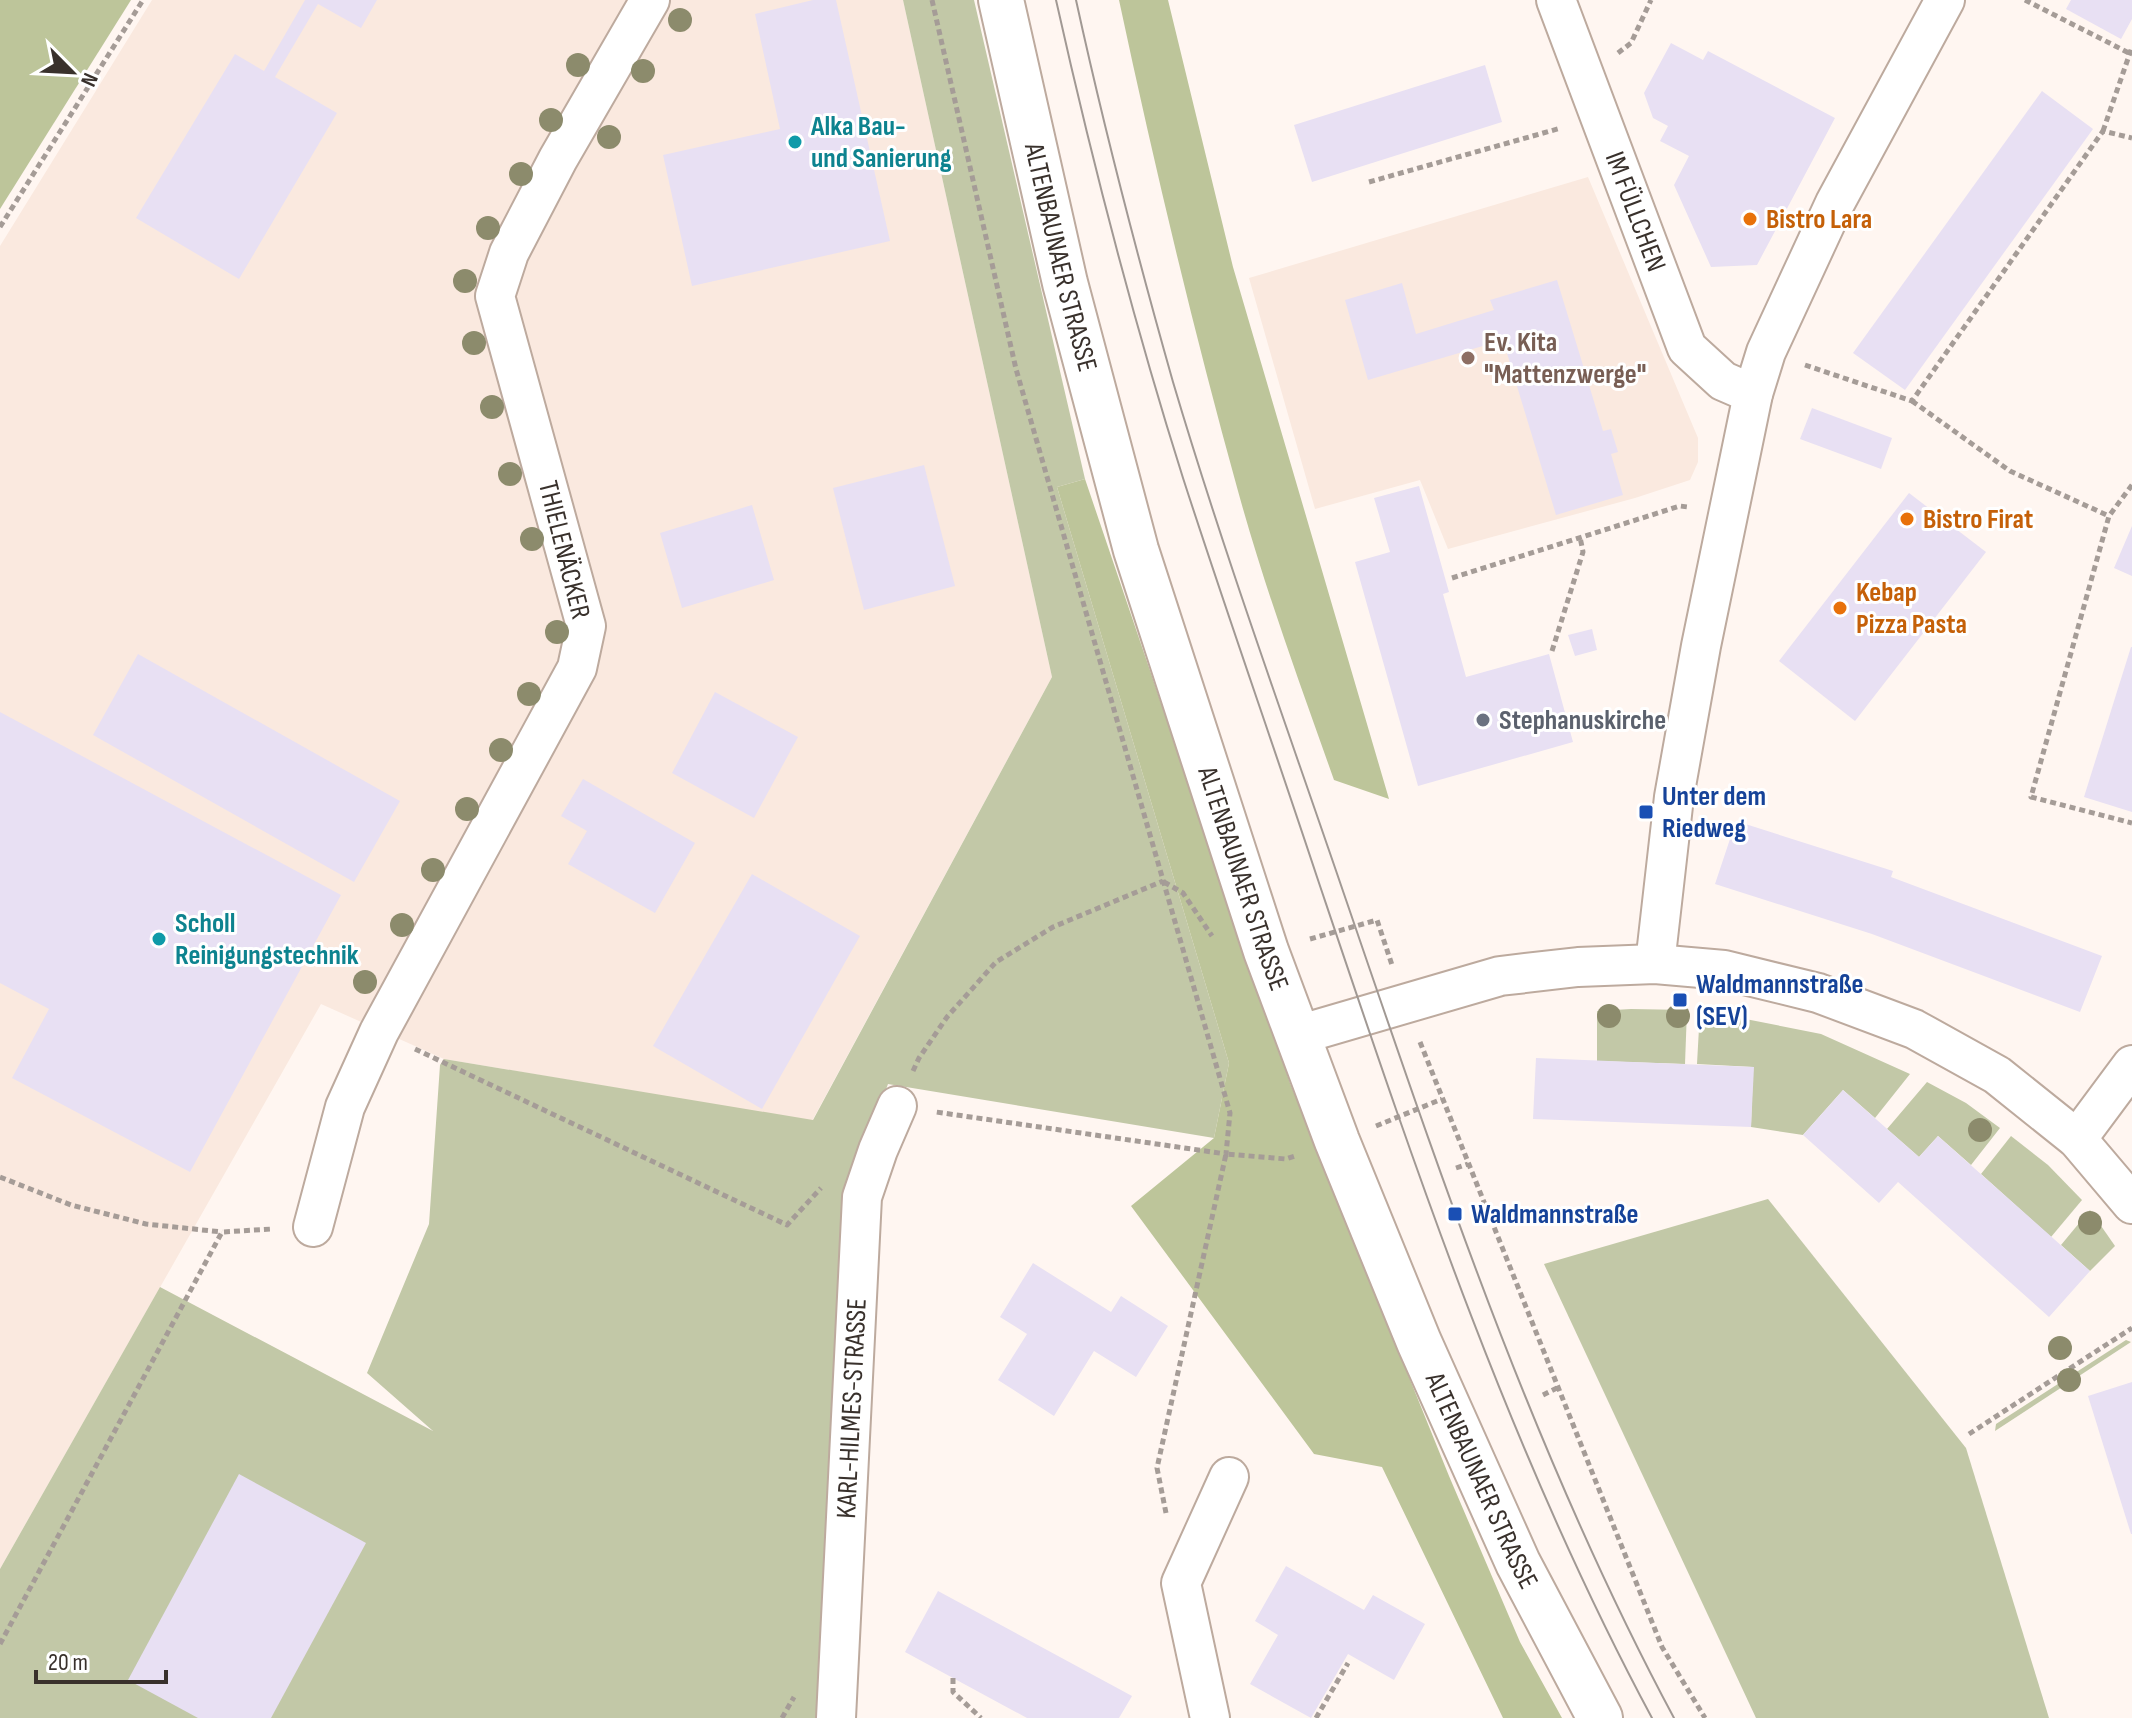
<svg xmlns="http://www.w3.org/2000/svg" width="2132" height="1718" font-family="'Sofia Sans Condensed',sans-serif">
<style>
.built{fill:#fae9df}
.green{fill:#c2c8a7}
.forest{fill:#bdc59a}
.building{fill:#e8e0f3}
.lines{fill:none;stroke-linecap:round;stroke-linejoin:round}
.street-casing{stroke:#bdaa9e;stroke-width:42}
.secondary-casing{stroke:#bdaa9e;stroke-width:48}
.path{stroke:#a59c97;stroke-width:5;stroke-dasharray:6 4;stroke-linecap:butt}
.street{stroke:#fff;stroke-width:38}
.secondary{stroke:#fff;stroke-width:44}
.tram{stroke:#a19994;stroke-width:2}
.tree{fill:#8c8b6c}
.culture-dot{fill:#0f9aa8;stroke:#fff;stroke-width:3}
.food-dot{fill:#e8710a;stroke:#fff;stroke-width:3}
.education-dot{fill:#8d6e63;stroke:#fff;stroke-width:3}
.worship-dot{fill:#6b7280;stroke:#fff;stroke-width:3}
.transit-dot{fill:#1a4fb4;stroke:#fff;stroke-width:3}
.labels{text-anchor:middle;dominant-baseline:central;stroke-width:6;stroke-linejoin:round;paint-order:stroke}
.culture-label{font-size:28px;font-weight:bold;fill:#0d838f;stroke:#fff;text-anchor:start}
.street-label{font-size:28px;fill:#39312c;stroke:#fff}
.food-label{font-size:28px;font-weight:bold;fill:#c56008;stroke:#fff;text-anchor:start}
.education-label{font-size:28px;font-weight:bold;fill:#785e54;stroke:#fff;text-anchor:start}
.worship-label{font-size:28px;font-weight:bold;fill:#5b616d;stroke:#fff;text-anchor:start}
.transit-label{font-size:28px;font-weight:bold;fill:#164399;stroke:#fff;text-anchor:start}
</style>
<rect width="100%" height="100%" fill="#fff6f1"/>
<!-- built -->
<g class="built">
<polygon points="152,0 903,0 1052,677 812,1121 444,1059 321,1004 0,1569 0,246"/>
<polygon points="1588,177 1698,438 1698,462 1690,480 1635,498 1448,549 1420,480 1315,509 1249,278"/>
</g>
<!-- green -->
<g class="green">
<polygon points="903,0 974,0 1085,479 1057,487 1229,1063 1214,1138 888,1084 846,1198 818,1718 0,1718 0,1569 160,1287 433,1431 367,1373 429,1224 440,1065 444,1059 813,1120 1052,677"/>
<polygon points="1631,1009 1687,1010 1685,1064 1597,1061 1597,1011"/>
<polygon points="1700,1010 1821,1034 1910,1074 1875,1118 1843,1090 1803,1135 1751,1127 1753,1067 1697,1064"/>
<polygon points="1927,1082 1966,1103 2000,1128 1971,1165 1938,1136 1919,1157 1887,1129"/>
<polygon points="2011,1136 2048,1165 2082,1200 2051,1237 1981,1174"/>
<polygon points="1768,1199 1966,1448 2049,1718 1756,1718 1544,1264"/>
<polygon points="2090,1210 2115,1246 2090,1271 2061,1245"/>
<polygon points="2126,1340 2131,1342 1995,1431 1996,1424"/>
</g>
<!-- forest -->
<g class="forest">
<polygon points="0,0 131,0 0,209"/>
<path d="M1119,0H1168L1233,267L1389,799L1334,780C1300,684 1265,589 1238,491C1193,329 1154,164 1119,0Z"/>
<polygon points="1085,479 1290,1083 1449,1476 1520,1642 1562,1718 1503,1718 1382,1467 1314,1454 1131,1206 1214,1138 1229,1063 1057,487"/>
</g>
<!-- building -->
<g class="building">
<polygon points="305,0 377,0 361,28 318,4 275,77 337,113 239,279 136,218 235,54 264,71"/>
<polygon points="813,0 836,0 890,241 692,286 663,155 780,129 755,14"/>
<polygon points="2071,0 2132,0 2132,19 2121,39 2066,9"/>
<polygon points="1671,43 1703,60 1708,51 1835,118 1757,265 1711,267 1674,185 1689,156 1660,141 1668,126 1653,118 1644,93"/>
<polygon points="1485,65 1502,122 1312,182 1294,125"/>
<polygon points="2042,91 2093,129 1905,390 1853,353"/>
<polygon points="1557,280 1603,431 1611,429 1618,452 1611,454 1623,495 1556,515 1503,340 1368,380 1345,300 1402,283 1416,334 1494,310 1490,300"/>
<polygon points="1812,408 1892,438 1881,469 1800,439"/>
<polygon points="924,465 955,586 864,610 833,488"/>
<polygon points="1419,486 1449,592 1443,594 1466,677 1549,654 1573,742 1418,786 1355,562 1390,552 1374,498"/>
<polygon points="1909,493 1986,552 1855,721 1779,661"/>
<polygon points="752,505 774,580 682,608 660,533"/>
<polygon points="2132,526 2132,576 2114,568"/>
<polygon points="1592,629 1597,650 1575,656 1568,635"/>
<polygon points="2131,647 2132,647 2132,812 2084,797"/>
<polygon points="138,654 400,801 354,882 93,735"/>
<polygon points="715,692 798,737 754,818 672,773"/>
<polygon points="0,712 341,895 190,1172 12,1078 49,1009 0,983"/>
<polygon points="583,779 695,843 655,913 568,864 587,831 561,816"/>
<polygon points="1736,821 1893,871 1891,877 2102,956 2080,1012 1872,934 1715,884"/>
<polygon points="752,874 860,936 762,1109 653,1046"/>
<polygon points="1536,1058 1754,1067 1751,1127 1533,1119"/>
<polygon points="1843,1090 1919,1157 1938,1136 2090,1271 2049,1317 1898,1182 1879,1203 1803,1135"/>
<polygon points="1033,1263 1111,1312 1121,1296 1168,1326 1136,1377 1094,1351 1054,1416 998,1380 1027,1334 1000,1317"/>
<polygon points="2132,1382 2132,1534 2131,1534 2088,1396"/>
<polygon points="239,1474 366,1543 271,1718 198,1718 128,1680"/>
<polygon points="1286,1566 1364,1610 1373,1595 1425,1624 1394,1680 1348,1654 1311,1718 1250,1684 1278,1635 1255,1621"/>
<polygon points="938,1591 1132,1696 1119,1718 1027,1718 905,1652"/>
</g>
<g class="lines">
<!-- street casing -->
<g class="street-casing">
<g id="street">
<path id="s1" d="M1556,0L1687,348L1723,381L1753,394"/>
<polyline points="1655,964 1674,797 1701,646 1753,394 1766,352 1835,203 1945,0"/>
<polyline points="1298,1035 1500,976 1578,967 1655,964 1724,970 1818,993 1914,1029 1997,1075 2077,1139 2132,1204"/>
<polyline points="2077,1139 2132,1065"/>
<polyline points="313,1227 345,1107 379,1032 577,668 586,626 495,296 509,253 558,159 650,0"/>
<path id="s2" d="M836,1718L862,1197L878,1150L897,1106"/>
<polyline points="1210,1718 1181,1583 1229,1477"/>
</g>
</g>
<!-- secondary casing -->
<g class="secondary-casing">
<g id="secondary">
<path id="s3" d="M1001,0L1065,283L1136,550L1266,951L1337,1141L1419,1342L1518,1563L1600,1718"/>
</g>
</g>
<!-- path -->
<g class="path">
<polyline points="932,0 1016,369 1230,1113 1226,1154 936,1112"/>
<polyline points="2025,0 2129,53"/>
<polyline points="1618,53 1631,43 1651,0"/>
<polyline points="2103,131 2132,47"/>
<polyline points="1369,182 1561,128"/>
<polyline points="0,227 143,0"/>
<polyline points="1805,365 1912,401 2103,131 2132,138"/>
<polyline points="1912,401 2010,471 2109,516"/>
<polyline points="2132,485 2109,516 2031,797 2132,823"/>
<polyline points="1452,578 1680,506 1688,507"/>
<polyline points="1552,651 1583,552 1580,537"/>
<polyline points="1164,882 1183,893 1212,936"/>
<polyline points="1310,939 1377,920 1392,965"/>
<polyline points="1420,1042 1662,1647 1705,1718"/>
<polyline points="415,1049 787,1225 821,1188"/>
<polyline points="913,1071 919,1058 947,1017 996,962 1053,927 1163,881"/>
<polyline points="1376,1126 1442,1099"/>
<polyline points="1456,1168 1468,1164"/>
<polyline points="0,1177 71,1205 146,1224 222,1232"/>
<polyline points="1543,1395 1557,1388"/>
<polyline points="1969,1434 2132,1328"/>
<polyline points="1166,1513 1157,1468 1226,1154 1286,1159 1295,1156"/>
<polyline points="0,1644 222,1232 272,1229"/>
<polyline points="953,1678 953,1692 981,1718"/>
<polyline points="782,1718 794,1697"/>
<polyline points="1316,1718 1348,1663"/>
</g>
<!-- street -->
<use href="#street" class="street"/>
<!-- secondary -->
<use href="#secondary" class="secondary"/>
<!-- tram -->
<g class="tram">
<path d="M1056,0C1092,161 1133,320 1183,478C1226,611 1273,744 1317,877C1413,1162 1509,1452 1652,1718"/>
<path d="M1076,0C1104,128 1137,255 1173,382C1224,554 1286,724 1344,894C1440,1174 1534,1457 1674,1718"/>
</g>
</g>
<!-- trees -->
<g class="tree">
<circle cx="680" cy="20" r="12"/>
<circle cx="578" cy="65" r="12"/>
<circle cx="643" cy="71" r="12"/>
<circle cx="551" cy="120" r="12"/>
<circle cx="609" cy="137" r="12"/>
<circle cx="521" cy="174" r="12"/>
<circle cx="488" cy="228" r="12"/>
<circle cx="465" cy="281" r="12"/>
<circle cx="474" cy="343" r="12"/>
<circle cx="492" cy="407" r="12"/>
<circle cx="510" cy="474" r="12"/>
<circle cx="532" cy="539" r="12"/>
<circle cx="557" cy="632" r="12"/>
<circle cx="529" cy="694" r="12"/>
<circle cx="501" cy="750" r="12"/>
<circle cx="467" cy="809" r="12"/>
<circle cx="433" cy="870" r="12"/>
<circle cx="402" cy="925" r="12"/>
<circle cx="365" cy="982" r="12"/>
<circle cx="1609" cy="1016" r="12"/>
<circle cx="1678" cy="1016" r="12"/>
<circle cx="1980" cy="1130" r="12"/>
<circle cx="2090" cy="1223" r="12"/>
<circle cx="2060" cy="1348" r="12"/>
<circle cx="2069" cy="1380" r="12"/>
</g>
<!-- markers -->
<g class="culture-dot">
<circle cx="795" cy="142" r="8"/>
<circle cx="159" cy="939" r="8"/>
</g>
<g class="food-dot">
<circle cx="1750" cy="219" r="8"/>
<circle cx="1907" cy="519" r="8"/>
<circle cx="1840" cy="608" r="8"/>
</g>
<circle class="education-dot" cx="1468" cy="358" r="8"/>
<circle class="worship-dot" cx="1483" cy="720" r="8"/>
<g class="transit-dot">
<rect x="1638" y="804" width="16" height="16" rx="4"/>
<rect x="1672" y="992" width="16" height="16" rx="4"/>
<rect x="1447" y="1206" width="16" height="16" rx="4"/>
</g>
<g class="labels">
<!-- culture labels -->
<g class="culture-label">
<text x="811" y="126">Alka Bau-<tspan x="811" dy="32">und Sanierung</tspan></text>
<text x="175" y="923">Scholl<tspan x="175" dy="32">Reinigungstechnik</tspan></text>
</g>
<!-- street labels -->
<g class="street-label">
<text stroke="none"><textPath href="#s1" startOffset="226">IM FÜLLCHEN</textPath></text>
<text stroke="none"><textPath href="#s3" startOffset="264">ALTENBAUNAER STRASSE</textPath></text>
<text transform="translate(564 550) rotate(76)">THIELENÄCKER</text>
<text stroke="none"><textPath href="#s3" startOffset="912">ALTENBAUNAER STRASSE</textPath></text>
<text stroke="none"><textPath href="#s2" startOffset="310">KARL-HILMES-STRASSE</textPath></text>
<text stroke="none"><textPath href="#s3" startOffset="1560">ALTENBAUNAER STRASSE</textPath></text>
</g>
<!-- food labels -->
<g class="food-label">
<text x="1766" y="219">Bistro Lara</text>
<text x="1923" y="519">Bistro Firat</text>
<text x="1856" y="592">Kebap<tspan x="1856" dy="32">Pizza Pasta</tspan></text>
</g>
<!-- education labels -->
<g class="education-label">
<text x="1484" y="342">Ev. Kita<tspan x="1484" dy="32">"Mattenzwerge"</tspan></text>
</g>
<!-- worship labels -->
<g class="worship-label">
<text x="1499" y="720">Stephanuskirche</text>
</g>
<!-- transit labels -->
<g class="transit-label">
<text x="1662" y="796">Unter dem<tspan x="1662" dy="32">Riedweg</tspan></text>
<text x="1696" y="984">Waldmannstraße<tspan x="1696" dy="32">(SEV)</tspan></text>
<text x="1471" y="1214">Waldmannstraße</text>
</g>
</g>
<!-- north arrow -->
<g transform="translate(72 72) rotate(114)" stroke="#ffffff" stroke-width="6" paint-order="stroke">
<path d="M0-6L14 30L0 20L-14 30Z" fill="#39312c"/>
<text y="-12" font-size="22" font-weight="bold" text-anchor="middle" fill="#39312c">N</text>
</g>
<!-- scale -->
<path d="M36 1670v12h130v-12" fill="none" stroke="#39312c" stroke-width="4"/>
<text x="48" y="1670" font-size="24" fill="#39312c" stroke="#ffffff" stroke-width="6" paint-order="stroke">20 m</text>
</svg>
